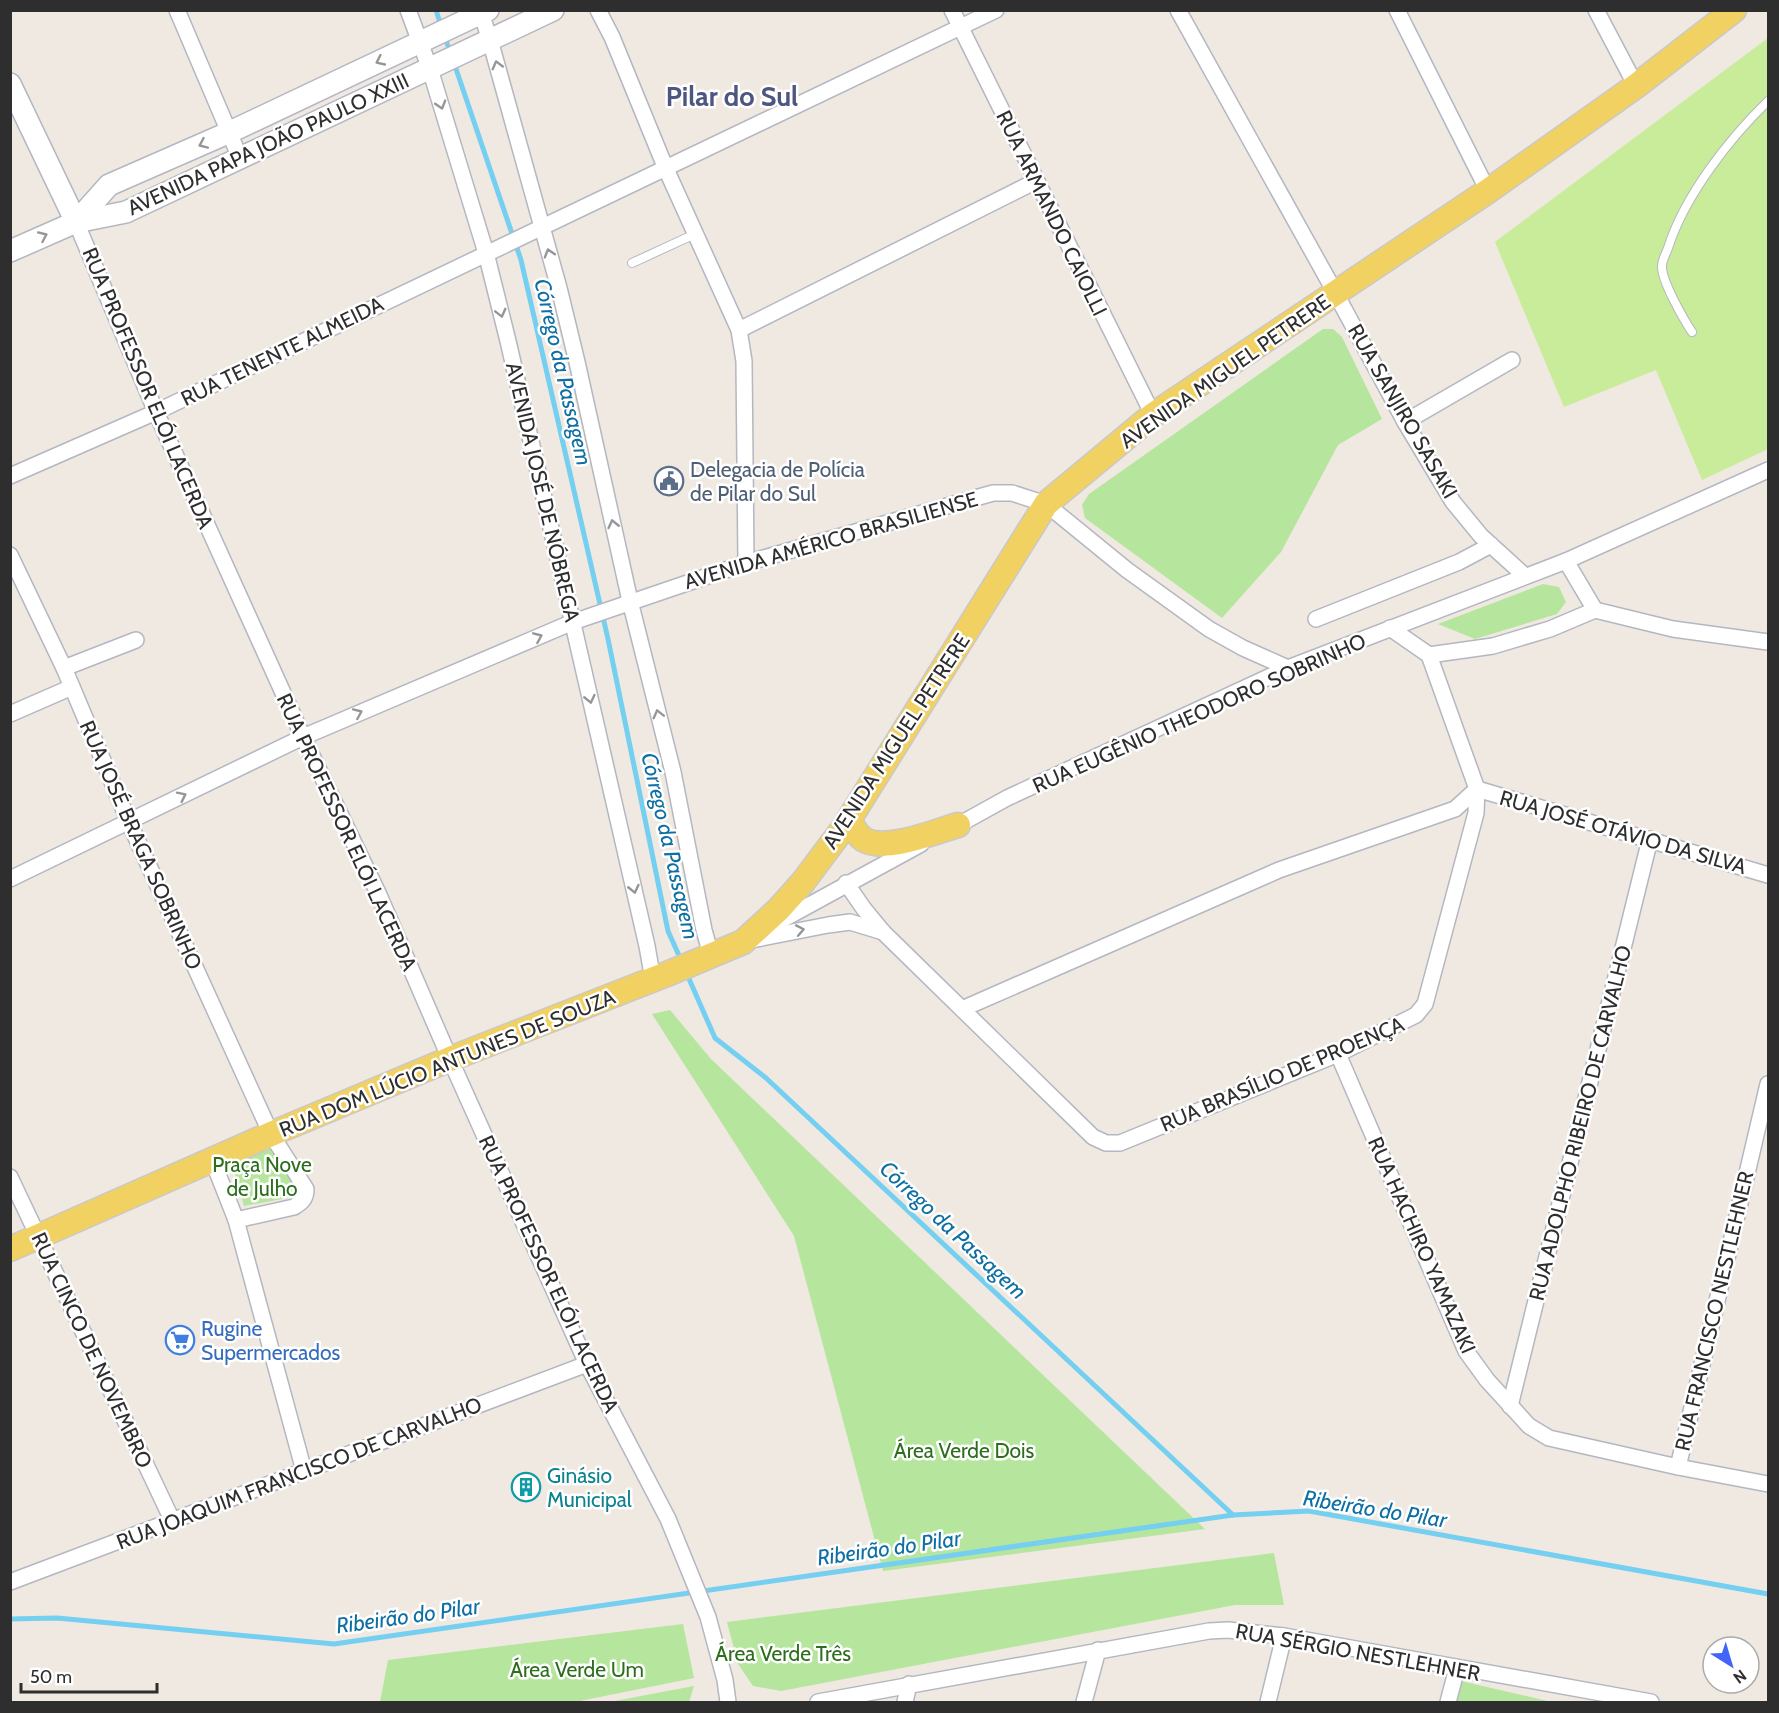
<svg xmlns="http://www.w3.org/2000/svg" width="1779" height="1713" font-family="Cabin,sans-serif">
<style>
.green{fill:#b6e59e}
.pitch{fill:#c9ec9a}
.lines{fill:none;stroke-linecap:round;stroke-linejoin:round}
.stream{stroke:#75cff0;stroke-width:5}
.service-casing{stroke:#b4b7c1;stroke-width:10}
.minor-casing{stroke:#b4b7c1;stroke-width:18}
.secondary-casing{stroke:#b4b7c1;stroke-width:24}
.primary-casing{stroke:#c9c9c9;stroke-width:27}
.service{stroke:#fff;stroke-width:8}
.minor{stroke:#fff;stroke-width:15}
.secondary{stroke:#fff;stroke-width:21}
.primary{stroke:#f2d163;stroke-width:24}
.oneway{stroke:#969696}
.labels{text-anchor:middle;dominant-baseline:central;stroke-width:5;stroke-linejoin:round;paint-order:stroke}
.street-label{font-size:21px;fill:#2e2e2e;stroke:#fff}
.service-label{font-size:21px;fill:#4e5e75;stroke:#fff;text-anchor:start}
.park-label{font-size:21px;fill:#2c6e1b;stroke:#fff}
.shop-label{font-size:21px;fill:#366cbe;stroke:#fff;text-anchor:start}
.culture-label{font-size:21px;fill:#0d838f;stroke:#fff;text-anchor:start}
.water-label{font-size:22px;font-style:italic;fill:#0d6fa3;stroke:#fff}
.district-label{font-size:27px;font-weight:bold;fill:#4d5680;stroke:#fff}
</style>
<rect width="100%" height="100%" fill="#efe9e1"/>
<!-- green -->
<g class="green">
<polygon points="1323,329 1333,329 1342,337 1382,419 1338,445 1281,552 1222,618 1085,518 1082,505 1089,494"/>
<polygon points="1543,584 1559,587 1566,602 1557,614 1475,639 1438,624"/>
<polygon points="670,1010 711,1059 1205,1529 883,1571 794,1236 652,1014"/>
<polygon points="276,1144 280,1145 294,1186 293,1197 244,1206 232,1163"/>
<polygon points="1274,1553 1284,1605 1235,1605 781,1691 753,1686 738,1664 727,1622"/>
<polygon points="683,1624 694,1678 575,1702 380,1702 388,1660"/>
<polygon points="1461,1681 1552,1702 1456,1702"/>
<polygon points="694,1686 689,1702 609,1702"/>
</g>
<!-- pitch -->
<polygon class="pitch" points="1768,38 1768,449 1702,480 1656,370 1564,407 1495,242"/>
<g class="lines">
<!-- stream -->
<g class="stream">
<polyline points="436,10 441,26"/>
<polyline points="444,35 451,54"/>
<polyline points="454,63 521,260 608,639 668,931 681,960"/>
<polyline points="686,972 715,1038 766,1078 1233,1515"/>
<polyline points="10,1619 57,1618 334,1644 1233,1515 1309,1511 1768,1594"/>
</g>
<!-- service casing -->
<g class="service-casing">
<g id="service">
<polyline points="632,263 695,234"/>
<path d="M1692,332C1684,320 1661,280 1662,266C1662,260 1666,254 1668,248C1685,195 1729,139 1768,101"/>
</g>
</g>
<!-- minor casing -->
<g class="minor-casing">
<g id="minor">
<polyline points="177,10 240,158"/>
<polyline points="408,10 430,69 486,253 508,341 647,946 653,980"/>
<polyline points="480,10 490,40 559,288 577,362 630,601 673,772 704,930 711,955"/>
<polyline points="598,10 612,37 666,169 739,330 744,361 746,563"/>
<polyline points="952,10 1153,415"/>
<polyline points="1178,10 1336,294 1405,422 1453,502 1481,536 1525,576"/>
<polyline points="1397,10 1488,191"/>
<polyline points="1596,10 1636,86"/>
<polyline points="76,222 156,412 303,737 379,895 450,1059 587,1364 668,1519 708,1617 725,1680 728,1702"/>
<polyline points="739,330 1036,181"/>
<polyline points="1405,422 1512,360"/>
<polyline points="10,476 156,412 996,10"/>
<path d="M10,555L64,668L129,822L271,1134L306,1189C306,1199 302,1202 294,1207L236,1220"/>
<polyline points="1566,561 1595,610"/>
<polyline points="1316,619 1459,562 1491,545"/>
<polyline points="1429,655 1493,646 1550,629 1595,610 1673,629 1768,642"/>
<polyline points="64,668 136,640"/>
<polyline points="10,714 72,687"/>
<polyline points="951,829 1007,798 1288,668 1566,561 1768,470"/>
<polyline points="10,879 303,737 573,622 746,563 993,493 1012,493 1046,504 1127,570 1209,629 1243,648 1288,668"/>
<polyline points="846,883 864,909 883,932 1093,1137 1106,1143 1120,1143 1338,1054 1416,1015 1425,1004 1476,813 1477,789 1429,655 1390,628"/>
<polyline points="771,926 921,844"/>
<polyline points="746,941 828,925 850,922 883,932"/>
<polyline points="962,1009 1279,870 1455,809 1477,789 1768,875"/>
<polyline points="1338,1054 1466,1351 1487,1380 1529,1426 1549,1438 1678,1467 1768,1484"/>
<polyline points="212,1159 236,1220 304,1471"/>
<polyline points="10,1177 173,1522"/>
<polyline points="1510,1406 1650,839"/>
<polyline points="1678,1467 1768,1084"/>
<polyline points="10,1582 587,1364"/>
<polyline points="818,1702 1209,1631 1228,1630 1284,1636 1651,1702"/>
<polyline points="905,1702 909,1684"/>
<polyline points="1084,1702 1098,1650"/>
<polyline points="1268,1702 1284,1636"/>
<polyline points="1448,1702 1457,1668"/>
</g>
</g>
<!-- secondary casing -->
<g class="secondary-casing">
<g id="secondary">
<polyline points="10,84 76,222"/>
<polyline points="76,222 109,185 230,132 488,10"/>
<polyline points="10,251 76,222 126,212 553,10"/>
</g>
</g>
<!-- primary casing -->
<g class="primary-casing">
<g id="primary">
<path d="M849,820C853,827 856,834 863,839C884,853 934,832 958,825"/>
<polyline points="10,1249 271,1134 450,1059 667,974 743,942 778,910 803,882 845,826 1046,504 1153,415 1488,191 1636,86 1734,10"/>
</g>
</g>
<!-- service -->
<use href="#service" class="service"/>
<!-- minor -->
<use href="#minor" class="minor"/>
<!-- secondary -->
<use href="#secondary" class="secondary"/>
<!-- primary -->
<use href="#primary" class="primary"/>
</g>
<!-- one-way arrows -->
<defs><path id="oneway-chevron" d="M-2-3.5L2.5 0L-2 3.5" fill="none" stroke-width="1.6" stroke-linecap="round" stroke-linejoin="round" transform="scale(1.5)"/></defs>
<g class="oneway">
<use href="#oneway-chevron" transform="translate(380 61) rotate(155)"/>
<use href="#oneway-chevron" transform="translate(497 65) rotate(-105)"/>
<use href="#oneway-chevron" transform="translate(441 105) rotate(73)"/>
<use href="#oneway-chevron" transform="translate(203 144) rotate(156)"/>
<use href="#oneway-chevron" transform="translate(43 236) rotate(-24)"/>
<use href="#oneway-chevron" transform="translate(549 253) rotate(-107)"/>
<use href="#oneway-chevron" transform="translate(501 313) rotate(76)"/>
<use href="#oneway-chevron" transform="translate(613 524) rotate(-103)"/>
<use href="#oneway-chevron" transform="translate(538 637) rotate(-23)"/>
<use href="#oneway-chevron" transform="translate(590 699) rotate(77)"/>
<use href="#oneway-chevron" transform="translate(358 713) rotate(-23)"/>
<use href="#oneway-chevron" transform="translate(658 714) rotate(-104)"/>
<use href="#oneway-chevron" transform="translate(182 796) rotate(-26)"/>
<use href="#oneway-chevron" transform="translate(634 889) rotate(77)"/>
<use href="#oneway-chevron" transform="translate(800 930) rotate(-11)"/>
</g>
<!-- icons -->
<defs>
<g id="civic-ring" transform="scale(1.5)"><circle r="9.5" fill="#fff" stroke="#5c6f8a" stroke-width="1.5"/><path d="M-.6-6.5H3V-4.5H.6V-3L4-1V1h2V6H-6V1h2V-1L-.6-3ZM-1.2 2.5V6h2.4V2.5Z" fill="#5c6f8a"/></g>
<g id="supermarket-ring" transform="scale(1.5)"><circle r="9.5" fill="#fff" stroke="#3f7fe0" stroke-width="1.5"/><path d="M-6-5.5h2.5l.6 2H6L4.5 2H-2.5L-4.4-4H-6ZM-1.5 3.2a1.3 1.3 0 1 0 .1 0ZM3 3.2a1.3 1.3 0 1 0 .1 0Z" fill="#3f7fe0"/></g>
<g id="building-ring" transform="scale(1.5)"><circle r="9.5" fill="#fff" stroke="#0f9aa8" stroke-width="1.5"/><path d="M-4-6H4V6H1V3H-1V6H-4ZM-2.5-4.3h1.7v1.8h-1.7ZM.8-4.3h1.7v1.8H.8ZM-2.5-1h1.7V.8h-1.7ZM.8-1h1.7V.8H.8Z" fill="#0f9aa8"/></g>
</defs>
<g fill-rule="evenodd">
<use href="#civic-ring" x="669" y="481"/>
<use href="#supermarket-ring" x="180" y="1340"/>
<use href="#building-ring" x="526" y="1487"/>
</g>
<g class="labels">
<!-- street labels -->
<g class="street-label">
<text transform="translate(268 144) rotate(-25)">AVENIDA PAPA JOÃO PAULO XXIII</text>
<text transform="translate(1052 213) rotate(64)">RUA ARMANDO CAIOLLI</text>
<text transform="translate(282 351) rotate(-26)">RUA TENENTE ALMEIDA</text>
<text transform="translate(1225 371) rotate(-35)">AVENIDA MIGUEL PETRERE</text>
<text transform="translate(148 388) rotate(67)">RUA PROFESSOR ELÓI LACERDA</text>
<text transform="translate(1403 411) rotate(60)">RUA SANJIRO SASAKI</text>
<text transform="translate(543 492) rotate(77)">AVENIDA JOSÉ DE NÓBREGA</text>
<text transform="translate(831 540) rotate(-16)">AVENIDA AMÉRICO BRASILIENSE</text>
<text transform="translate(1199 713) rotate(-24)">RUA EUGÊNIO THEODORO SOBRINHO</text>
<text transform="translate(896 741) rotate(-57)">AVENIDA MIGUEL PETRERE</text>
<text transform="translate(347 832) rotate(65)">RUA PROFESSOR ELÓI LACERDA</text>
<text transform="translate(1623 832) rotate(16)">RUA JOSÉ OTÁVIO DA SILVA</text>
<text transform="translate(141 845) rotate(66)">RUA JOSÉ BRAGA SOBRINHO</text>
<text transform="translate(447 1063) rotate(-22)">RUA DOM LÚCIO ANTUNES DE SOUZA</text>
<text transform="translate(1282 1074) rotate(-23)">RUA BRASÍLIO DE PROENÇA</text>
<text transform="translate(1580 1123) rotate(-76)">RUA ADOLPHO RIBEIRO DE CARVALHO</text>
<text transform="translate(1422 1245) rotate(66)">RUA HACHIRO YAMAZAKI</text>
<text transform="translate(549 1274) rotate(65)">RUA PROFESSOR ELÓI LACERDA</text>
<text transform="translate(1714 1311) rotate(-77)">RUA FRANCISCO NESTLEHNER</text>
<text transform="translate(92 1350) rotate(65)">RUA CINCO DE NOVEMBRO</text>
<text transform="translate(299 1473) rotate(-21)">RUA JOAQUIM FRANCISCO DE CARVALHO</text>
<text transform="translate(1358 1652) rotate(10)">RUA SÉRGIO NESTLEHNER</text>
</g>
<!-- service labels -->
<g class="service-label">
<text x="690" y="469">Delegacia de Polícia<tspan x="690" dy="24">de Pilar do Sul</tspan></text>
</g>
<!-- park labels -->
<g class="park-label">
<text x="262" y="1164">Praça Nove<tspan x="262" dy="24">de Julho</tspan></text>
<text x="964" y="1450">Área Verde Dois</text>
<text x="783" y="1653">Área Verde Três</text>
<text x="577" y="1669">Área Verde Um</text>
</g>
<!-- shop labels -->
<g class="shop-label">
<text x="201" y="1328">Rugine<tspan x="201" dy="24">Supermercados</tspan></text>
</g>
<!-- culture labels -->
<g class="culture-label">
<text x="547" y="1475">Ginásio<tspan x="547" dy="24">Municipal</tspan></text>
</g>
<!-- water labels -->
<g class="water-label">
<text transform="translate(563 372) rotate(77)">Córrego da Passagem</text>
<text transform="translate(670 846) rotate(77)">Córrego da Passagem</text>
<text transform="translate(953 1230) rotate(43)">Córrego da Passagem</text>
<text transform="translate(1375 1509) rotate(9)">Ribeirão do Pilar</text>
<text transform="translate(889 1548) rotate(-8)">Ribeirão do Pilar</text>
<text transform="translate(408 1616) rotate(-8)">Ribeirão do Pilar</text>
</g>
<!-- district labels -->
<g class="district-label">
<text x="732" y="96">Pilar do Sul</text>
</g>
</g>
<!-- border -->
<rect width="1779" height="1713" fill="none" stroke="#2e2e2e" stroke-width="24"/>
<!-- north arrow -->
<g transform="translate(1731 1665) rotate(143)"><circle r="28" fill="#ffffff" stroke="#ababab" stroke-width="1.5"/>
<path d="M0-4.5L10 22L0 15L-10 22Z" fill="#4264fb"/>
<text y="-9" font-size="16" font-weight="bold" text-anchor="middle" fill="#2e2e2e">N</text>
</g>
<!-- scale -->
<path d="M21 1683v9h136v-9" fill="none" stroke="#2e2e2e" stroke-width="3"/>
<text x="30" y="1683" font-size="18" fill="#2e2e2e" stroke="#ffffff" stroke-width="4.5" paint-order="stroke">50 m</text>
</svg>
